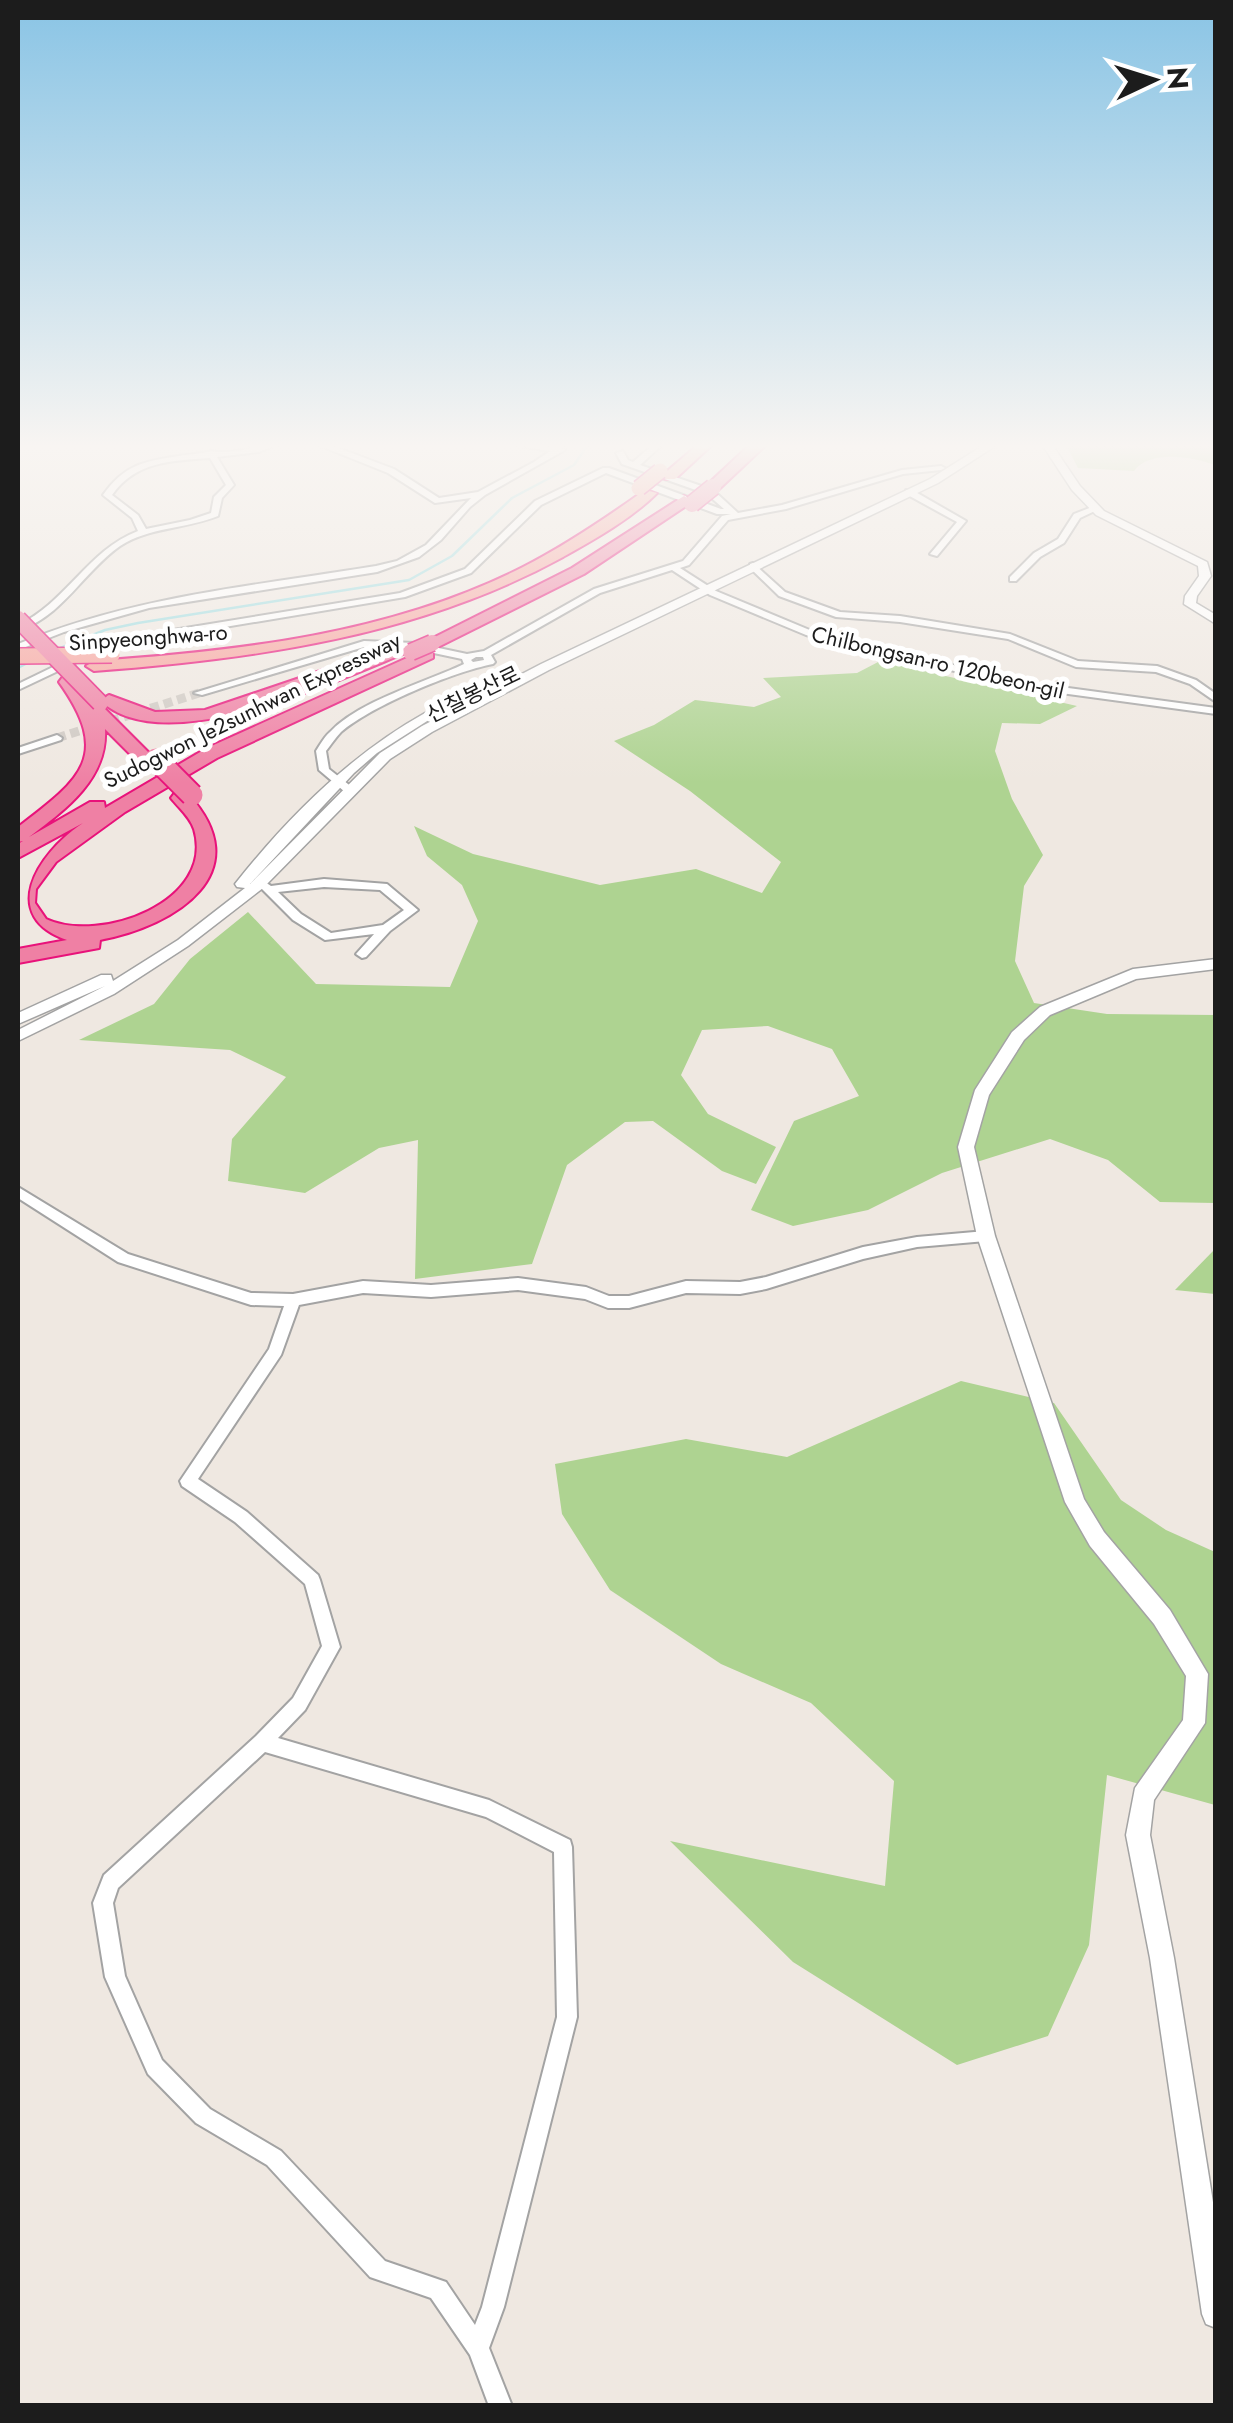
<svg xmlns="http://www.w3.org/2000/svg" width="1233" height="2423" font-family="Jost,'Noto Sans KR',sans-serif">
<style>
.forest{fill:#aed391}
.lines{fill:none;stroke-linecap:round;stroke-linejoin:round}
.stream{stroke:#9cdce1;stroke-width:2.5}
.minor-tunnel{stroke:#cfc9c3;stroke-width:9;stroke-dasharray:9 5;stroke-linecap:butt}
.minor-casing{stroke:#a3a3a3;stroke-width:4}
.tertiary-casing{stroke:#a3a3a3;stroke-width:3}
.trunk-casing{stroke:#e8127a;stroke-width:4}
.motorway-casing{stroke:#e8127a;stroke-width:4}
.minor{fill:#fff;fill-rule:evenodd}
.tertiary{fill:#fff;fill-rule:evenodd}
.trunk{fill:#f7a29d;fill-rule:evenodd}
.motorway{fill:#ef80a4;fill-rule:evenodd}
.trunk-bridge-casing{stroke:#e8127a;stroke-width:18;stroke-linecap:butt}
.motorway-bridge-far1-casing{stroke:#e8127a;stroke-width:19;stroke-linecap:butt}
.motorway-bridge-casing{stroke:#e8127a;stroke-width:25;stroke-linecap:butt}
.trunk-bridge{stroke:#f7a29d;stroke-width:15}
.motorway-bridge-far1{stroke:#ef80a4;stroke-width:16}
.motorway-bridge{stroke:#ef80a4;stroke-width:21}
.labels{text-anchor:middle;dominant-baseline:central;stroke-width:10;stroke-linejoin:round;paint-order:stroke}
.far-street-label{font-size:22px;fill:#1c1c1c;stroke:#fff}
</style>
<rect width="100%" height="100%" fill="#efe8e1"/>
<!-- forest -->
<g class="forest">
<path d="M1065,443H1215V465C1193,457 1150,449 1134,471L1078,468Z"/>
<polygon points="880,661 1077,706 1040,724 1002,723 995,751 1012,799 1043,855 1024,886 1015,961 1034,1003 1107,1014 1215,1015 1215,1203 1160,1202 1108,1160 1050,1139 942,1173 868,1210 793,1226 751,1210 794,1121 859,1096 832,1049 768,1026 702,1030 681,1075 708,1114 776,1147 756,1184 722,1171 653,1121 625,1122 567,1165 532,1264 415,1279 418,1140 379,1148 305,1193 228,1181 232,1139 286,1077 230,1050 79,1040 154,1004 190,959 248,912 316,984 450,987 478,921 462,885 427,856 414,826 473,854 600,885 696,869 762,893 781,862 690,791 614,741 654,725 695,700 754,707 781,697 763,678 857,673"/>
<polygon points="1215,1249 1215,1294 1175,1290"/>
<polygon points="961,1381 1054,1403 1121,1500 1166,1530 1215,1552 1215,1805 1107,1775 1089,1945 1048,2036 957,2065 793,1962 670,1841 885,1886 894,1781 811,1703 721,1664 610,1590 562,1514 555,1464 686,1439 787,1457"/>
</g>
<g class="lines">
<!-- stream -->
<g class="stream">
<polyline points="58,649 105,630 138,623 409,580 452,556 512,498 574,465 589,443"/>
<polyline points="18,668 31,661"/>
</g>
<!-- minor-tunnel -->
<polyline class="minor-tunnel" points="57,738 199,693"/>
<!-- minor casing -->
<g class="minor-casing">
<g id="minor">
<path d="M268,443H281L259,452L217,457L234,485L222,498L218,516C186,529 149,527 120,546C83,572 63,616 18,631V625C66,603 88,550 138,531L132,518L103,495C124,465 144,461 179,456C190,454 201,454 211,451C228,454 251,449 268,443ZM210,458L226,485L214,497L211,513L190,520L146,529L138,515L112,495C136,461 171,461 210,458Z"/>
<path d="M313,443H325L394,469L439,498L478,492L534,462L550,451L503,443L554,447L556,443H564L561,448L565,450L485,495L470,507L441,540L419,557L377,572L149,608L64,632L18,650V644C134,596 254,586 376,566L397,561L426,545L471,498L435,503L388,473Z"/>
<path d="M655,443H664L640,465L713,490L738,513L782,505L902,470L941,466L945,468L941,470L903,474L786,509L728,520L689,565L680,568L716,591L812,631L1024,682L1216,708V714L1024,688L806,635L710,595L672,570L600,593L491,655L495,662L493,664C453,672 373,705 341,732C335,738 331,745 326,751L329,769L353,788V792H345L319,770L316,751C320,745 324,737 330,732C359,701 426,682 464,664L462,659L415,649L364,647L202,695L194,693L364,641L415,643L467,654L484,651L594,589L683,561L722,516L731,514H717L606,473L541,505L471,573L405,597L129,643L96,653L18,690V684L90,649L124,638L400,593L465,569L535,501L603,468H609L721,509H724L707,494L622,464L616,453L623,451L628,460L633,462ZM476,657H483L484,660L473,662L471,660Z"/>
<polygon points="906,490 912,490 966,521 937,556 930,554 957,522 906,494"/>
<polygon points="1092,507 1099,509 1080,518 1064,543 1040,557 1016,581 1010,581 1010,577 1034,553 1058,539 1074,514"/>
<polygon points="753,563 785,592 840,612 900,616 1010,634 1078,661 1157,666 1196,680 1216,694 1216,702 1190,684 1156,672 1076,667 1008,639 900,622 836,617 779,596 750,568 750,564"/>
<polygon points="57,735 62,738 61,740 18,754 18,748"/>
<path d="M324,879L387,884L418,910L390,931L366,957L362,958L356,954L374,934L325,940L293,920L259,886L265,882L271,886ZM324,887L380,890L404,910L383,925L331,933L301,914L278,892Z"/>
<path d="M18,1187L128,1254L251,1293L293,1294L363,1281L431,1285L518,1278L586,1287L609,1296H629L686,1281L740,1282L766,1277L863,1247L917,1237L986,1231L991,1232L993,1236L991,1240L986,1241L917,1247L863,1259L766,1289L740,1294L686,1293L629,1308H608L585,1299L518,1290L431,1297L363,1293L299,1305L281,1355L198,1479L247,1512L318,1575L320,1580L340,1647L305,1710L278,1738L489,1800L570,1840L572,1847L577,2017L504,2307L489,2348L512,2406H489L470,2355L431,2298L370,2277L267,2165L196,2123L148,2074L105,1977L93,1903L104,1875L256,1736L293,1698L322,1646L305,1584L235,1522L182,1486L180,1481L269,1349L284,1306L251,1305L118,1262L18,1198ZM265,1752L486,1817L554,1852L557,2017L482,2307L475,2325L446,2282L385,2261L281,2151L210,2109L162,2060L125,1976L113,1903L118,1888Z"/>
</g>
</g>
<!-- tertiary casing -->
<g class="tertiary-casing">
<g id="tertiary">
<path d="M987,443H1000L938,483L549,670L432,732L390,759L263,888L188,946L114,994L18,1041V1030L105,986L18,1024V1013L101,975H111L113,981L178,940L245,888L237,887L235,884C288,817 350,755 425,713L435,716L377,753L354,773L250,884L380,753L422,726L541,664L930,479Z"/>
<polygon points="1041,443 1051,443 1080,486 1104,511 1207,562 1211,576 1197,596 1196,603 1216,615 1216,624 1184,604 1185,596 1199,576 1198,566 1096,515 1072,490"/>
<polygon points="1216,959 1216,969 1136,979 1050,1015 1024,1040 989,1095 974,1147 995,1236 1084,1499 1104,1532 1170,1610 1208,1674 1205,1723 1154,1800 1150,1835 1174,1958 1216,2221 1216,2328 1206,2324 1202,2314 1150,1958 1126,1835 1135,1788 1183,1720 1186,1676 1154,1624 1090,1546 1065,1502 977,1236 958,1147 975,1090 1012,1032 1040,1007 1133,969"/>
</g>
</g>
<!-- trunk casing -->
<g class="trunk-casing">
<g id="trunk">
<polygon points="700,443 714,443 675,479 665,479 665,473"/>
<path d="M645,490L657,493C631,519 595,539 563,557C419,636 256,659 94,671L86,666L94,661C239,651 391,634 523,567C566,545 606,518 645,490Z"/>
</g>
</g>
<!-- motorway casing -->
<g class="motorway-casing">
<g id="motorway">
<polygon points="752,443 768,443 718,490 708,490 708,484"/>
<polygon points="684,496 692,501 689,504 584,574 438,647 423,643 572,568"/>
<path d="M397,645L403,646V654C334,682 162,761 100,700L109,695L155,712L205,710Z"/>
<path d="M427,649L433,650V658L217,758L125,812L56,862L36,889L35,903L46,919C100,944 216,902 194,829C190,817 179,808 171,798L174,794H188C260,872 176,926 100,940L99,948L18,963V949L67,940C0,917 34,856 83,823L18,858V844L23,841L18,842V827C81,779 112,756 59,682L62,678H74L90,700L97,701L157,761L148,767L141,765L105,729C108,779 65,810 29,837L90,802H104L105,808L207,748Z"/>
</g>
</g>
<!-- minor -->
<use href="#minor" class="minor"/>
<!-- tertiary -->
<use href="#tertiary" class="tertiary"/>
<!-- trunk -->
<use href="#trunk" class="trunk"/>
<!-- motorway -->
<use href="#motorway" class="motorway"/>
<!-- trunk-bridge casing -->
<g class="trunk-bridge-casing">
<g id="trunk-bridge">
<polyline points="639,488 660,471"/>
<polyline points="18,656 112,655"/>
</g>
</g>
<!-- motorway-bridge-far1 casing -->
<g class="motorway-bridge-far1-casing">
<g id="motorway-bridge-far1">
<polyline points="692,504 713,487"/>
<polyline points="18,619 100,703"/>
<polyline points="411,652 432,643"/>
</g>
</g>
<!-- motorway-bridge casing -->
<g class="motorway-bridge-casing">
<polyline id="motorway-bridge" points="156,759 192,795"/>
</g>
<!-- trunk-bridge -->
<use href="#trunk-bridge" class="trunk-bridge"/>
<!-- motorway-bridge-far1 -->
<use href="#motorway-bridge-far1" class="motorway-bridge-far1"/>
<!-- motorway-bridge -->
<use href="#motorway-bridge" class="motorway-bridge"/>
</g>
<!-- sky -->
<linearGradient id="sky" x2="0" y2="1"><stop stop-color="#89c4e5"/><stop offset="0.57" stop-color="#f8f5f2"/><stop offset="1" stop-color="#f8f5f2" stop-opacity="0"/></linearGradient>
<rect width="1233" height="783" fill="url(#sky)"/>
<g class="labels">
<!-- far-street labels -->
<g class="far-street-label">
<text transform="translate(148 637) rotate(-4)">Sinpyeonghwa-ro</text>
<text transform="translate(938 662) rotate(13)">Chilbongsan-ro 120beon-gil</text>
<text transform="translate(473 694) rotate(-26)">신칠봉산로</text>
<text transform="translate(252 710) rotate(-26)">Sudogwon Je2sunhwan Expressway</text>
</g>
</g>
<!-- border -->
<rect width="1233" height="2423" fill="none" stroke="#1c1c1c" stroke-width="40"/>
<!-- north arrow -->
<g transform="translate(1153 80) rotate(86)" stroke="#ffffff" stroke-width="8" paint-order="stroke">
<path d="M0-8L18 38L0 25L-18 38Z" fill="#1c1c1c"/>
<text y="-15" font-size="28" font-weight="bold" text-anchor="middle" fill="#1c1c1c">N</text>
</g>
</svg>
